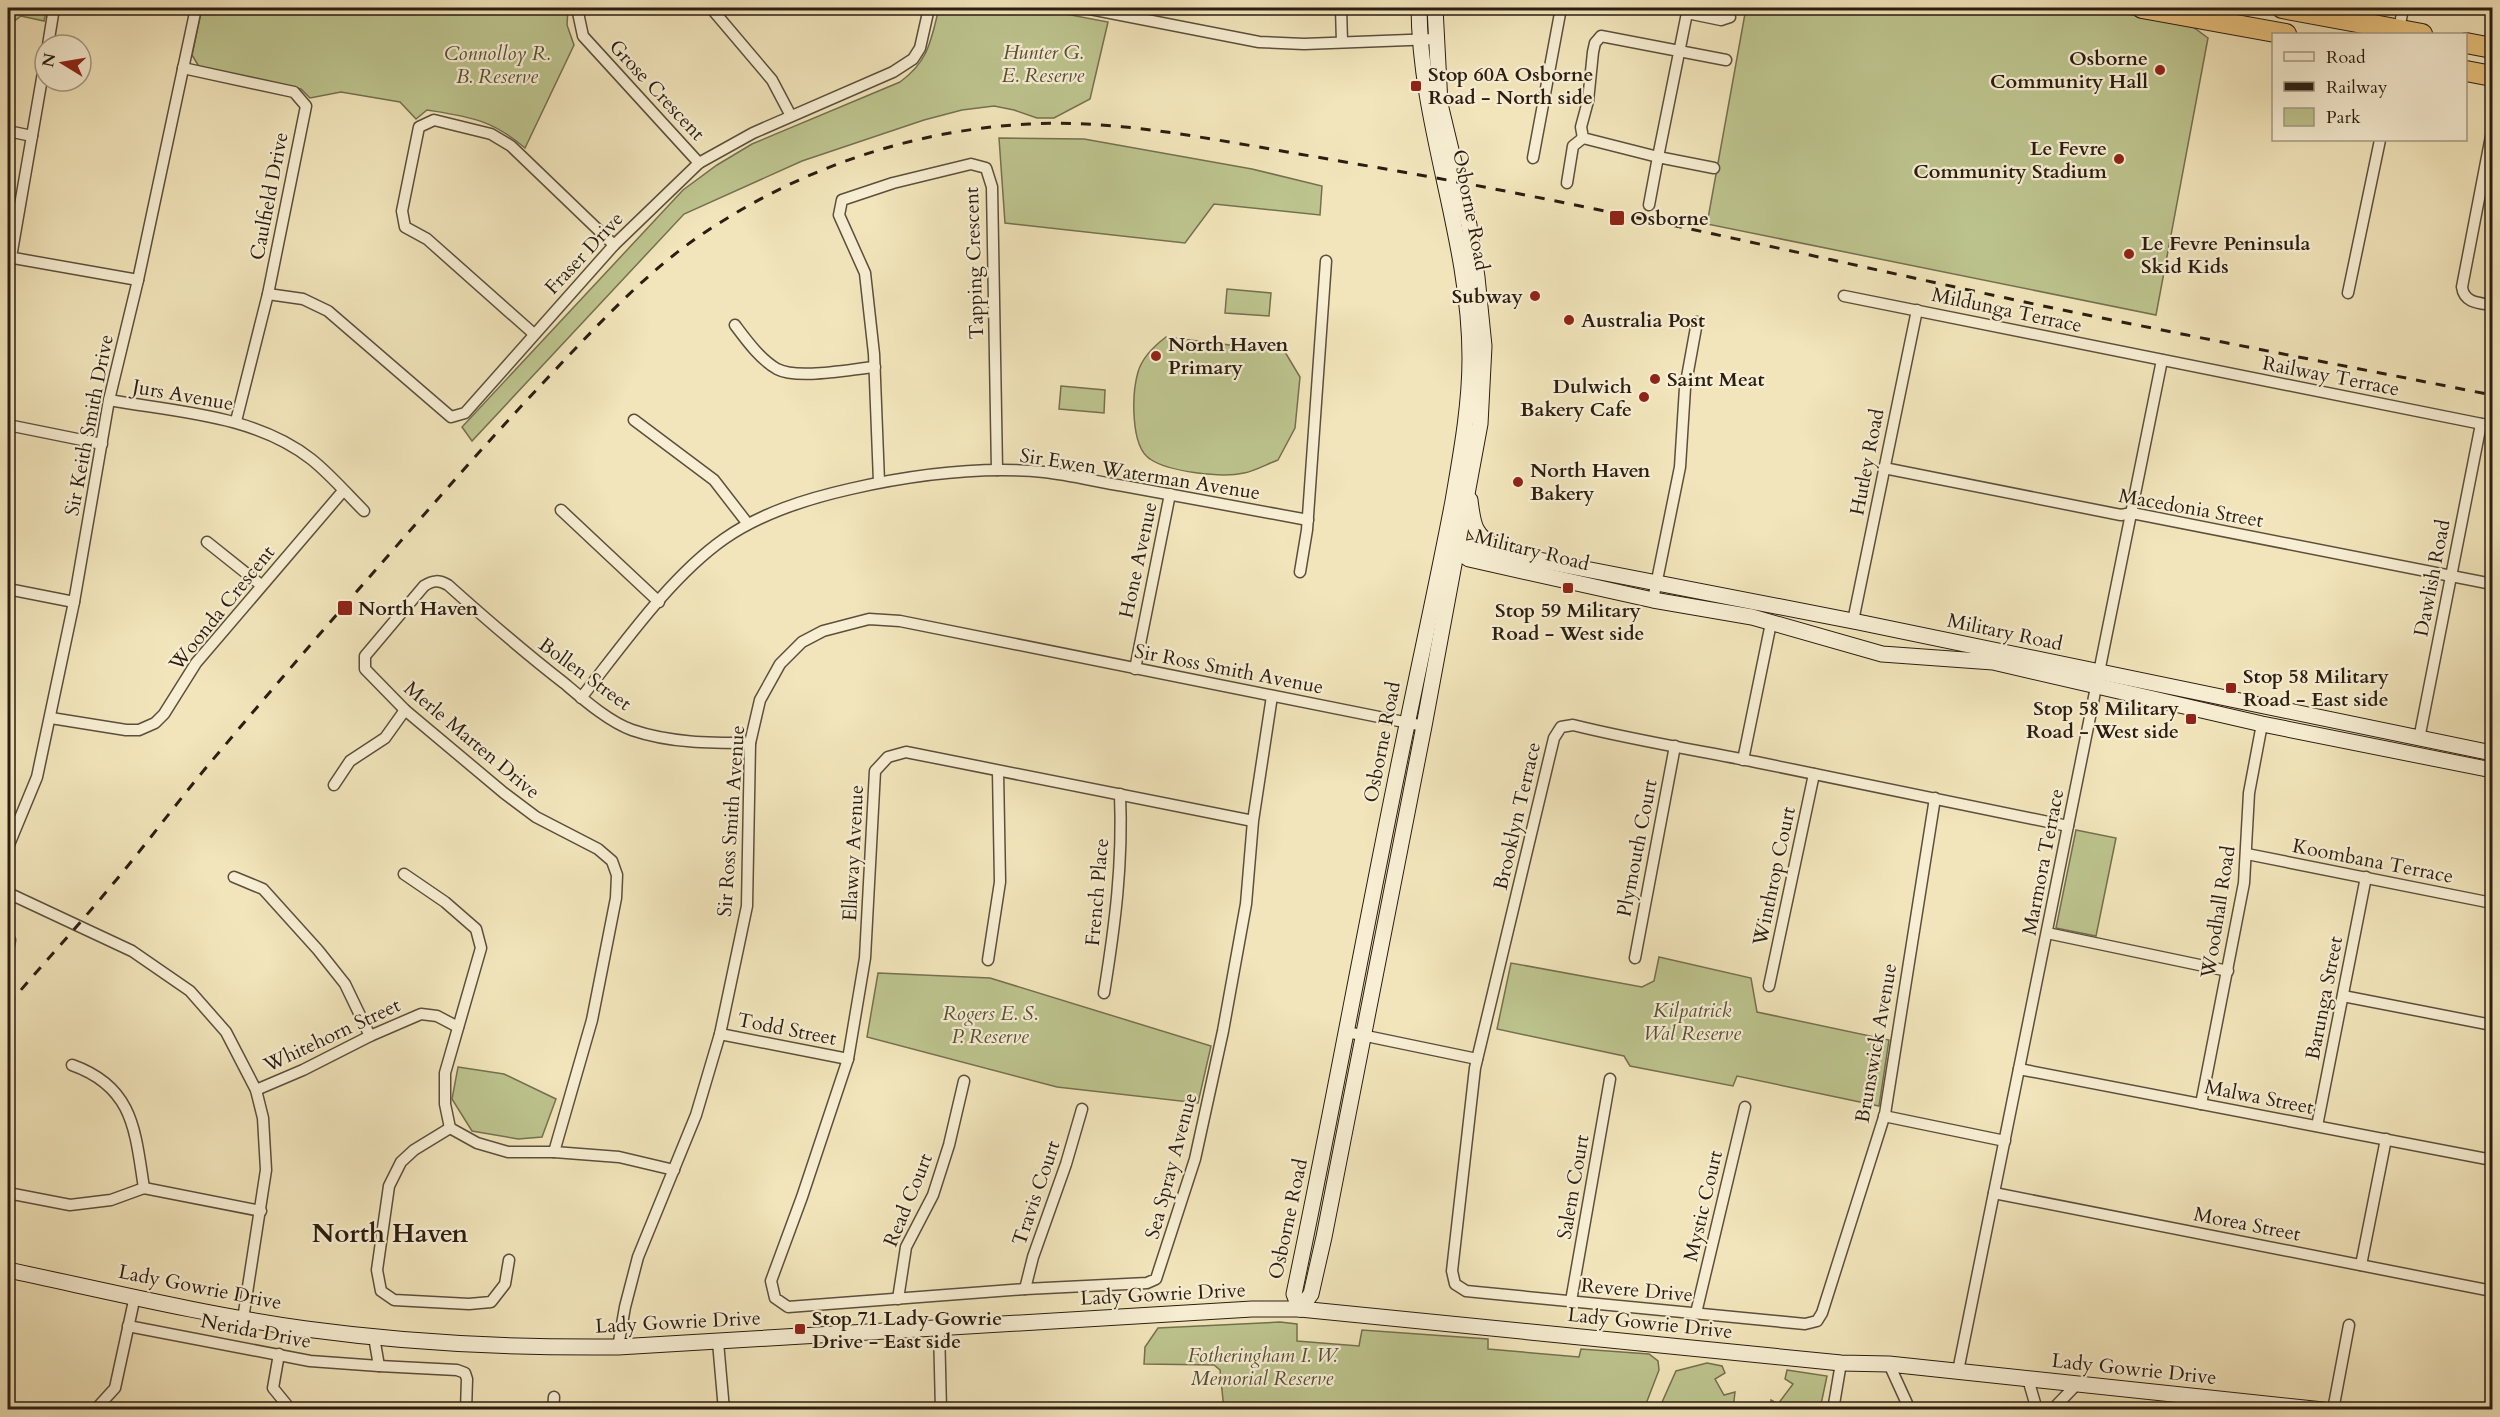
<svg xmlns="http://www.w3.org/2000/svg" width="2500" height="1417" font-family="Cardo,serif">
<style>
.green{fill:#bdc48e;stroke:#747050;stroke-width:1.5}
.lines{fill:none;stroke-linecap:round;stroke-linejoin:round}
.street-casing{stroke:#5c4f3c;stroke-width:13}
.secondary-casing{stroke:#2a1d11;stroke-width:17}
.highway-casing{stroke:#2a1d11;stroke-width:22}
.street{stroke:#f7eed3;stroke-width:10}
.secondary{stroke:#f7eed3;stroke-width:15}
.highway{stroke:#e9c27e;stroke-width:20}
.rail{stroke:#2a1d11;stroke-width:3;stroke-dasharray:10 10;stroke-linecap:butt}
.poi-dot{fill:#8f2418;stroke:#f7eed3;stroke-width:2}
.labels{text-anchor:middle;dominant-baseline:central;stroke-width:4.5;stroke-linejoin:round;paint-order:stroke}
.park-label{font-size:20px;font-style:italic;fill:#564f36;stroke:#f7eed3}
.poi-label{font-size:20px;font-weight:bold;fill:#2a1d11;stroke:#f7eed3;text-anchor:start}
.street-label{font-size:20px;fill:#2a1d11;stroke:#f7eed3}
.district-label{font-size:26px;font-weight:bold;fill:#2a1d11;stroke:#f7eed3}
</style>
<rect width="100%" height="100%" fill="#f2e5bb"/>
<filter id="stains"><feTurbulence type="fractalNoise" baseFrequency=".00333" numOctaves="4"/><feColorMatrix values="0 0 0 0 .2 0 0 0 0 .09 0 0 0 0 .02 0 0 0 .5 -.17"/></filter>
<radialGradient id="worn" r=".72"><stop offset=".6" stop-color="#630" stop-opacity="0"/><stop offset="1" stop-color="#630" stop-opacity=".3"/></radialGradient>
<!-- green -->
<g class="green">
<polygon points="8,8 47,8 44,21 21,16 8,26"/>
<path d="M202,8H568L567,25L574,45L525,148C491,119 470,117 427,110L416,119L400,102L341,92L310,98L301,89L201,70L192,55Z"/>
<path d="M939,8H1034L1108,22L1090,99L1054,118H1037L1014,110L994,106L962,110L924,120L802,161L684,214L472,441L462,427L683,190L717,165L752,144L900,82C929,61 931,40 939,8Z"/>
<polygon points="1746,8 2097,8 2193,27 2208,38 2156,315 1707,224"/>
<polygon points="999,138 1084,139 1252,169 1322,186 1320,215 1214,204 1185,243 1005,223"/>
<polygon points="1227,289 1271,293 1269,316 1225,313"/>
<path d="M1166,337L1285,352L1300,377L1295,428L1278,460C1267,464 1255,471 1244,473C1222,478 1169,472 1150,459C1130,446 1132,393 1138,372C1142,358 1154,346 1166,337Z"/>
<polygon points="1061,386 1105,390 1104,413 1059,409"/>
<polygon points="2076,830 2116,838 2096,936 2056,928"/>
<polygon points="1659,957 1751,978 1757,1012 1889,1040 1879,1106 1737,1076 1733,1086 1630,1066 1624,1056 1497,1029 1511,963 1642,987 1654,981"/>
<polygon points="878,973 990,978 1211,1046 1198,1103 1057,1087 867,1037"/>
<polygon points="458,1067 504,1074 556,1099 542,1137 518,1139 472,1131 452,1099"/>
<path d="M1280,1322L1297,1324V1341L1359,1346L1362,1330L1488,1339V1349L1579,1357L1581,1349L1649,1354L1658,1361L1659,1370L1644,1409L1397,1410C1372,1394 1340,1408 1312,1409C1283,1411 1253,1410 1224,1410L1220,1370L1214,1365L1144,1364L1145,1347L1158,1328Z"/>
<polygon points="1707,1363 1722,1366 1725,1373 1715,1379 1724,1395 1735,1392 1733,1409 1659,1409 1676,1371"/>
<polygon points="1787,1370 1827,1376 1820,1409 1770,1409 1771,1400 1778,1404 1793,1384 1785,1379"/>
</g>
<g class="lines">
<!-- street casing -->
<g class="street-casing">
<g id="street">
<polyline points="577,8 583,36 699,163"/>
<polyline points="711,8 772,80 791,116"/>
<polyline points="1085,8 1259,42 1304,44 1435,39"/>
<polyline points="1341,8 1342,42"/>
<polyline points="1688,8 1658,157 1583,138 1581,127 1588,101 1593,52 1595,43 1601,36 1726,60"/>
<polyline points="1687,13 1721,20 1730,17"/>
<polyline points="2225,23 2228,8"/>
<polyline points="2399,30 2403,8"/>
<polyline points="48,45 54,8"/>
<polyline points="183,68 294,92 306,106 268,294 236,421"/>
<polyline points="8,131 32,136"/>
<path d="M2492,131L2462,287C2464,303 2479,303 2492,305"/>
<polyline points="1533,158 1561,8"/>
<polyline points="1567,183 1573,146 1583,138"/>
<polyline points="1649,205 1658,157 1714,168"/>
<polyline points="8,257 138,280"/>
<polyline points="11,257 45,61"/>
<polyline points="2348,293 2380,140"/>
<polyline points="268,294 303,299 328,311 451,417 465,413 614,245 699,163 753,133 893,72 913,59 920,48 929,8"/>
<polyline points="1844,296 2492,426"/>
<path d="M735,325C747,341 760,359 777,369C798,380 851,369 875,367"/>
<polyline points="534,334 427,239 405,227 402,211 419,127 434,120 491,134 511,146 614,245"/>
<path d="M109,400C177,412 255,415 311,459C330,474 347,494 364,511"/>
<polyline points="634,420 714,480 748,524"/>
<polyline points="8,425 102,444"/>
<polyline points="1884,468 2121,515 2132,513 2492,584"/>
<polyline points="879,482 874,354 865,273 839,215 842,200 893,183 971,164 986,168 992,187 997,470"/>
<polyline points="561,510 659,602"/>
<polyline points="207,542 261,585"/>
<polyline points="1300,572 1307,530 1326,261"/>
<polyline points="8,589 74,602"/>
<polyline points="1653,600 1680,467 1685,388 1697,322"/>
<polyline points="1853,621 1917,310"/>
<polyline points="1135,669 1170,494"/>
<path d="M581,698C622,646 670,577 724,539C761,513 806,499 850,489C912,475 980,466 1044,472C1071,475 1098,482 1124,486C1186,497 1247,509 1308,520"/>
<polyline points="51,718 126,730 139,730 155,723 164,714 196,663 343,491"/>
<polyline points="2419,739 2481,424"/>
<polyline points="1743,760 1771,623"/>
<polyline points="334,785 350,761 385,738 405,710"/>
<path d="M1935,798L1885,1114L1822,1313L1817,1321L1805,1324L1476,1292L1466,1291L1455,1284L1452,1271L1475,1068L1554,738L1561,727L1573,725C1633,740 1695,750 1756,762C1860,783 1964,804 2068,826"/>
<polyline points="1253,821 906,752 888,757 875,771 865,958 848,1059 802,1197 771,1281 775,1298 788,1307 1025,1289 1147,1283 1156,1279 1195,1159 1223,1031 1246,904 1253,821 1272,696"/>
<polyline points="8,847 37,777 74,602 109,400 138,280 196,8"/>
<polyline points="2247,854 2492,903"/>
<polyline points="404,874 445,902 476,929 481,948 445,1073 445,1104 450,1128 477,1143 508,1152 554,1152 619,1157 674,1170"/>
<polyline points="234,877 263,889 318,950 345,984 370,1036"/>
<polyline points="8,893 132,951 190,991 226,1032 256,1090 263,1118 266,1170 243,1319"/>
<polyline points="2047,933 2228,971"/>
<polyline points="8,950 10,940"/>
<polyline points="1635,958 1675,746"/>
<polyline points="988,960 1000,882 998,771"/>
<polyline points="1769,986 1814,774"/>
<path d="M1104,993C1115,925 1123,864 1120,794"/>
<polyline points="2343,996 2492,1025"/>
<polyline points="1347,1032 1477,1059"/>
<polyline points="720,1034 848,1059"/>
<path d="M72,1065C134,1087 135,1131 144,1188"/>
<polyline points="2019,1069 2492,1160"/>
<polyline points="256,1090 303,1070 370,1036 421,1014 437,1016 458,1027"/>
<polyline points="2201,1104 2244,883 2249,793 2262,724"/>
<polyline points="1884,1116 2005,1141"/>
<polyline points="2317,1126 2366,877"/>
<polyline points="450,1128 414,1150 401,1162 389,1186 377,1270 381,1291 394,1300 469,1304 491,1302 505,1284 509,1260"/>
<path d="M554,1152L592,1020L616,898L617,875L612,861L598,849L536,817L504,793L405,710L365,669V656L424,586C433,580 439,580 448,585C486,619 524,652 564,683C583,699 609,722 632,730C670,743 710,743 750,743"/>
<polyline points="8,1193 70,1205 111,1200 144,1188 261,1211"/>
<polyline points="1994,1193 2492,1291"/>
<polyline points="2361,1265 2386,1139"/>
<polyline points="1025,1289 1033,1257 1066,1164 1082,1109"/>
<polyline points="898,1299 906,1247 933,1195 949,1145 964,1081"/>
<polyline points="1571,1301 1610,1079"/>
<polyline points="1696,1313 1745,1107"/>
<polyline points="128,1326 310,1361 379,1366 374,1337"/>
<polyline points="939,1328 941,1410"/>
<polyline points="718,1342 724,1410"/>
<polyline points="618,1347 625,1307 638,1257 696,1115 720,1034 747,906 750,743 760,700 780,664 802,642 823,631 869,619 900,621 1424,726"/>
<polyline points="279,1354 273,1388 291,1410"/>
<polyline points="1889,1364 1910,1410"/>
<polyline points="379,1366 457,1370 465,1373 467,1379 466,1410"/>
<polyline points="1958,1371 2162,360"/>
<polyline points="2028,1379 2037,1410"/>
<polyline points="95,1410 115,1388 135,1296"/>
<polyline points="553,1410 554,1397"/>
<polyline points="1833,1410 1841,1363"/>
<polyline points="2052,1410 2077,1384"/>
<polyline points="2333,1410 2349,1325"/>
</g>
</g>
<!-- secondary casing -->
<g class="secondary-casing">
<g id="secondary">
<path d="M1470,500C1473,525 1474,536 1498,548"/>
<polyline points="1456,550 1469,559 1653,600 1752,617 1882,654 1993,662 2262,724 2492,770"/>
<polyline points="1456,550 1472,547 1858,622 2492,753"/>
<path d="M8,1270C107,1291 206,1315 306,1329C409,1343 515,1348 618,1347L1252,1309H1300L1841,1363L1889,1364L2323,1410"/>
<polyline points="1300,1309 1311,1294 1324,1237 1424,726 1480,424 1484,346 1477,277 1469,225 1440,104 1435,8"/>
<path d="M1300,1309L1294,1294C1334,1103 1368,911 1408,720C1423,647 1439,575 1453,501C1461,454 1470,406 1470,358C1470,238 1420,127 1419,8"/>
</g>
</g>
<!-- highway casing -->
<g class="highway-casing">
<g id="highway">
<polyline points="2142,8 2286,34"/>
<polyline points="2282,8 2422,34"/>
<polyline points="2466,43 2492,48"/>
<polyline points="2466,71 2492,76"/>
</g>
</g>
<!-- street -->
<use href="#street" class="street"/>
<!-- secondary -->
<use href="#secondary" class="secondary"/>
<!-- highway -->
<use href="#highway" class="highway"/>
<!-- rail -->
<path class="rail" d="M8,1005C42,965 78,926 112,885C149,841 183,794 221,750C298,658 378,567 458,476C496,433 535,391 575,349C615,307 656,265 704,233C801,168 912,130 1029,124C1107,120 1182,134 1259,147C1344,162 1430,176 1515,193C1695,228 1873,270 2053,308C2199,338 2346,366 2492,395"/>
</g>
<!-- markers -->
<g class="poi-dot">
<circle cx="2160" cy="70" r="6"/>
<rect x="1410" y="80" width="12" height="12" rx="3"/>
<circle cx="2119" cy="159" r="6"/>
<rect x="1609" y="210" width="16" height="16" rx="3"/>
<circle cx="2129" cy="254" r="6"/>
<circle cx="1535" cy="296" r="6"/>
<circle cx="1569" cy="320" r="6"/>
<circle cx="1156" cy="356" r="6"/>
<circle cx="1655" cy="379" r="6"/>
<circle cx="1644" cy="397" r="6"/>
<circle cx="1518" cy="482" r="6"/>
<rect x="1562" y="582" width="12" height="12" rx="3"/>
<rect x="337" y="600" width="16" height="16" rx="3"/>
<rect x="2225" y="682" width="12" height="12" rx="3"/>
<rect x="2185" y="713" width="12" height="12" rx="3"/>
<rect x="794" y="1323" width="12" height="12" rx="3"/>
</g>
<g class="labels">
<!-- park labels -->
<g class="park-label">
<text x="1043" y="52">Hunter G.<tspan x="1043" dy="23">E. Reserve</tspan></text>
<text x="497" y="53">Connolloy R.<tspan x="497" dy="23">B. Reserve</tspan></text>
<text x="1692" y="1010">Kilpatrick<tspan x="1692" dy="23">Wal Reserve</tspan></text>
<text x="990" y="1013">Rogers E. S.<tspan x="990" dy="23">P. Reserve</tspan></text>
<text x="1262" y="1355">Fotheringham I. W.<tspan x="1262" dy="23">Memorial Reserve</tspan></text>
</g>
<!-- poi labels -->
<g class="poi-label">
<text x="2148" y="58" text-anchor="end">Osborne<tspan x="2148" dy="23">Community Hall</tspan></text>
<text x="1428" y="74">Stop 60A Osborne<tspan x="1428" dy="23">Road - North side</tspan></text>
<text x="2107" y="148" text-anchor="end">Le Fevre<tspan x="2107" dy="23">Community Stadium</tspan></text>
<text x="1630" y="218">Osborne</text>
<text x="2141" y="243">Le Fevre Peninsula<tspan x="2141" dy="23">Skid Kids</tspan></text>
<text x="1523" y="296" text-anchor="end">Subway</text>
<text x="1581" y="320">Australia Post</text>
<text x="1168" y="344">North Haven<tspan x="1168" dy="23">Primary</tspan></text>
<text x="1667" y="379">Saint Meat</text>
<text x="1632" y="386" text-anchor="end">Dulwich<tspan x="1632" dy="23">Bakery Cafe</tspan></text>
<text x="1530" y="470">North Haven<tspan x="1530" dy="23">Bakery</tspan></text>
<text x="358" y="608">North Haven</text>
<text x="1568" y="610" text-anchor="middle">Stop 59 Military<tspan x="1568" dy="23">Road - West side</tspan></text>
<text x="2243" y="676">Stop 58 Military<tspan x="2243" dy="23">Road - East side</tspan></text>
<text x="2179" y="708" text-anchor="end">Stop 58 Military<tspan x="2179" dy="23">Road - West side</tspan></text>
<text x="812" y="1318">Stop 71 Lady Gowrie<tspan x="812" dy="23">Drive - East side</tspan></text>
</g>
<!-- street labels -->
<g class="street-label">
<text transform="translate(657 90) rotate(47)">Grose Crescent</text>
<text transform="translate(269 196) rotate(-79)">Caulfield Drive</text>
<text transform="translate(1471 210) rotate(79)">Osborne Road</text>
<text transform="translate(584 253) rotate(-47)">Fraser Drive</text>
<text transform="translate(974 263) rotate(-92)">Tapping Crescent</text>
<text transform="translate(2007 310) rotate(12)">Mildunga Terrace</text>
<text transform="translate(2331 376) rotate(11)">Railway Terrace</text>
<text transform="translate(183 395) rotate(10)">Jurs Avenue</text>
<text transform="translate(89 425) rotate(-79)">Sir Keith Smith Drive</text>
<text transform="translate(1867 462) rotate(-79)">Hutley Road</text>
<text transform="translate(1140 474) rotate(9)">Sir Ewen Waterman Avenue</text>
<text transform="translate(2191 508) rotate(10)">Macedonia Street</text>
<text transform="translate(1532 550) rotate(14)">Military Road</text>
<text transform="translate(1138 560) rotate(-78)">Hone Avenue</text>
<text transform="translate(2432 578) rotate(-79)">Dawlish Road</text>
<text transform="translate(222 608) rotate(-51)">Woonda Crescent</text>
<text transform="translate(2005 632) rotate(12)">Military Road</text>
<text transform="translate(1229 669) rotate(11)">Sir Ross Smith Avenue</text>
<text transform="translate(585 674) rotate(36)">Bollen Street</text>
<text transform="translate(472 740) rotate(40)">Merle Marten Drive</text>
<text transform="translate(1382 742) rotate(-79)">Osborne Road</text>
<text transform="translate(1517 816) rotate(-77)">Brooklyn Terrace</text>
<text transform="translate(731 821) rotate(-86)">Sir Ross Smith Avenue</text>
<text transform="translate(1637 848) rotate(-79)">Plymouth Court</text>
<text transform="translate(853 853) rotate(-87)">Ellaway Avenue</text>
<text transform="translate(2373 861) rotate(11)">Koombana Terrace</text>
<text transform="translate(2043 862) rotate(-79)">Marmora Terrace</text>
<text transform="translate(1774 876) rotate(-78)">Winthrop Court</text>
<text transform="translate(1097 892) rotate(-85)">French Place</text>
<text transform="translate(2218 912) rotate(-81)">Woodhall Road</text>
<text transform="translate(2324 998) rotate(-79)">Barunga Street</text>
<text transform="translate(787 1029) rotate(11)">Todd Street</text>
<text transform="translate(332 1035) rotate(-25)">Whitehorn Street</text>
<text transform="translate(1876 1043) rotate(-80)">Brunswick Avenue</text>
<text transform="translate(2259 1097) rotate(11)">Malwa Street</text>
<text transform="translate(1171 1166) rotate(-75)">Sea Spray Avenue</text>
<text transform="translate(1573 1187) rotate(-80)">Salem Court</text>
<text transform="translate(1036 1193) rotate(-71)">Travis Court</text>
<text transform="translate(908 1200) rotate(-68)">Read Court</text>
<text transform="translate(1703 1206) rotate(-77)">Mystic Court</text>
<text transform="translate(1288 1219) rotate(-78)">Osborne Road</text>
<text transform="translate(2247 1224) rotate(11)">Morea Street</text>
<text transform="translate(200 1287) rotate(11)">Lady Gowrie Drive</text>
<text transform="translate(1637 1290) rotate(5)">Revere Drive</text>
<text transform="translate(1163 1294) rotate(-3)">Lady Gowrie Drive</text>
<text transform="translate(678 1322) rotate(-3)">Lady Gowrie Drive</text>
<text transform="translate(1650 1323) rotate(6)">Lady Gowrie Drive</text>
<text transform="translate(256 1331) rotate(11)">Nerida Drive</text>
<text transform="translate(2134 1369) rotate(6)">Lady Gowrie Drive</text>
</g>
<!-- district labels -->
<g class="district-label">
<text x="390" y="1233">North Haven</text>
</g>
</g>
<!-- margin -->
<rect width="2500" height="1417" fill="none" stroke="#f2e5bb" stroke-width="30"/>
<rect x="9" y="9" width="2482" height="1399" fill="none" stroke="#2a1d11" stroke-width="3"/>
<rect x="15" y="15" width="2470" height="1387" fill="none" stroke="#2a1d11" stroke-width="1.5"/>
<!-- legend -->
<rect x="2272" y="33" width="195" height="108" fill="#f7eed3" stroke="#a59a85" stroke-width="1.5"/>
<rect x="2284" y="52" width="30" height="9" fill="#f7eed3" stroke="#a59a85" stroke-width="1.5"/>
<text x="2326" y="63" font-size="18" fill="#2a1d11">Road</text>
<rect x="2284" y="82" width="30" height="9" fill="#2a1d11" stroke="#a59a85" stroke-width="1.5"/>
<text x="2326" y="93" font-size="18" fill="#2a1d11">Railway</text>
<rect x="2284" y="108" width="30" height="18" fill="#bdc48e" stroke="#a59a85" stroke-width="1.5"/>
<text x="2326" y="123" font-size="18" fill="#2a1d11">Park</text>
<!-- north arrow -->
<g transform="translate(63 63) rotate(281)"><circle r="28" fill="#f7eed3" stroke="#a59a85" stroke-width="1.5"/>
<path d="M0-4.5L10 22L0 15L-10 22Z" fill="#8f2418"/>
<text y="-9" font-size="16" font-weight="bold" text-anchor="middle" fill="#2a1d11">N</text>
</g>
<rect width="100%" height="100%" filter="url(#stains)"/>
<rect width="100%" height="100%" fill="url(#worn)"/>
</svg>
